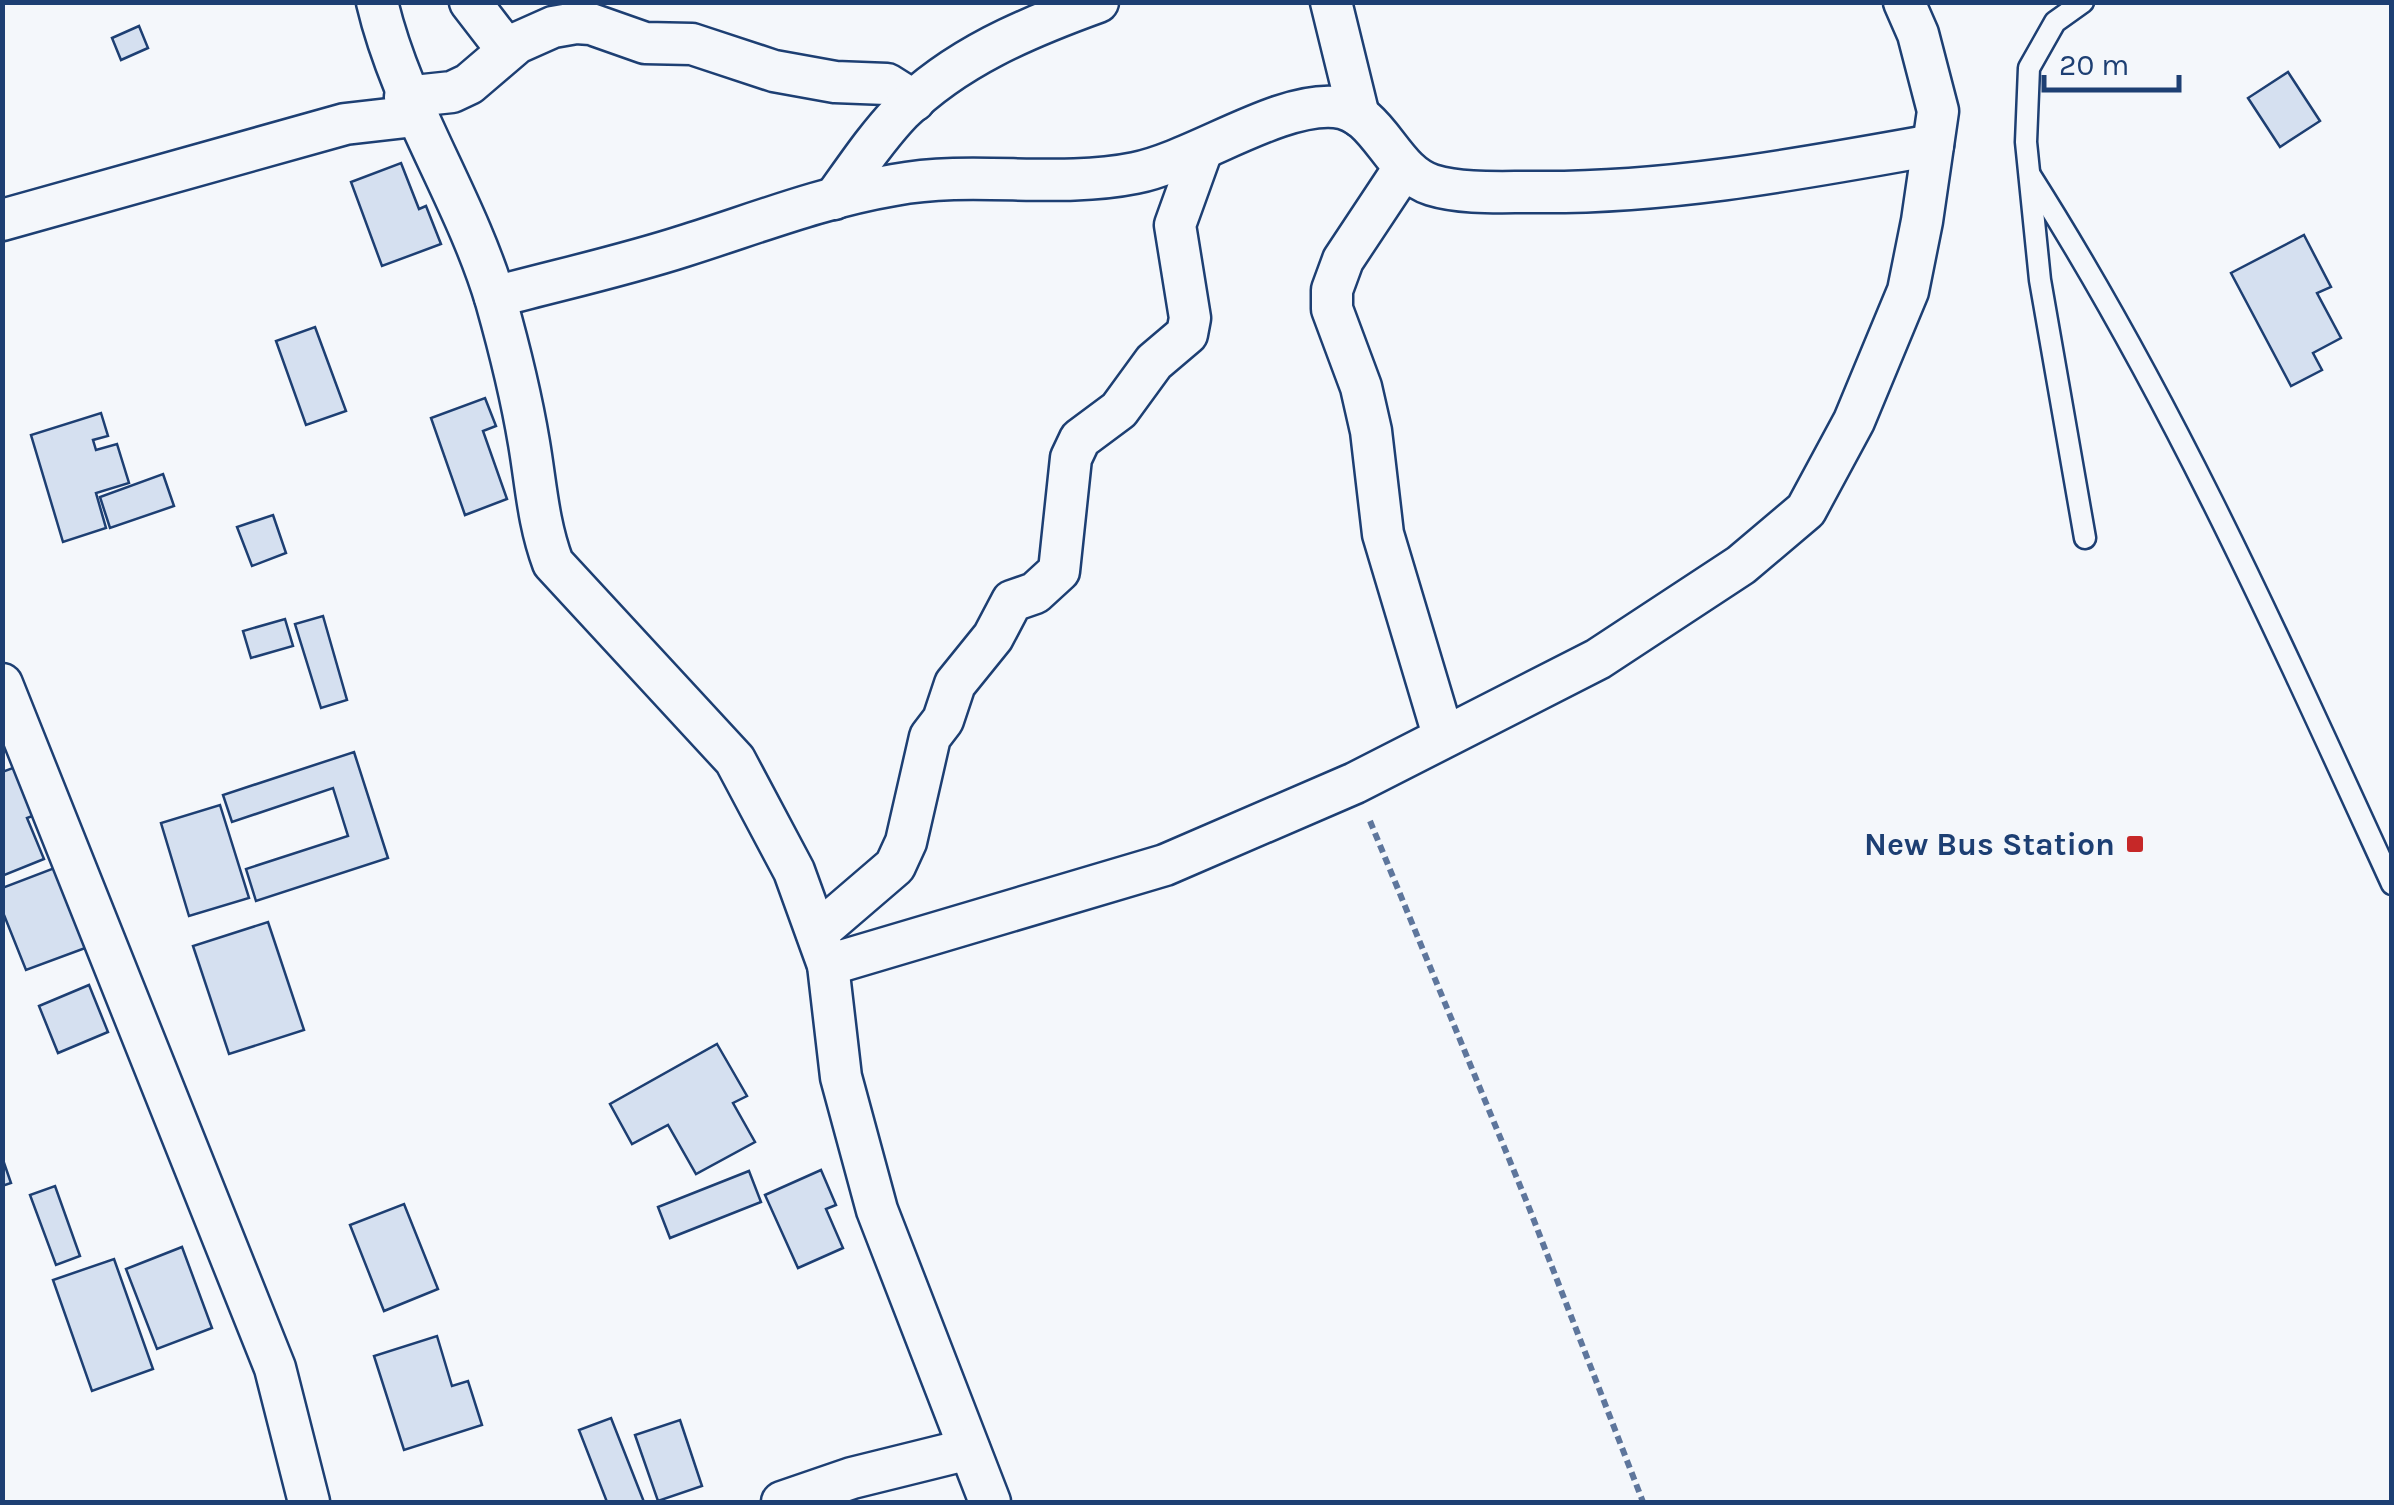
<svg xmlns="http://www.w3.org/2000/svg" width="2394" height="1505" font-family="Karla,sans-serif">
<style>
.building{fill:#d5e0f0;stroke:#1d3f73;stroke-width:2.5}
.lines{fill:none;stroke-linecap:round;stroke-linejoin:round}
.service-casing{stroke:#1d3f73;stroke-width:25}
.minor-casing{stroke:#1d3f73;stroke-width:45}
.path{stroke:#5e769c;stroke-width:6;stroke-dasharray:8 5;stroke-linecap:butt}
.service{stroke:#f4f7fb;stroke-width:20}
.minor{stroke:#f4f7fb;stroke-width:40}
.poi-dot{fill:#c62828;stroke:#f4f7fb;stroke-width:4}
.labels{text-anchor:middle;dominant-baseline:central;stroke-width:8;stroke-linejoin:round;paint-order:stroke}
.poi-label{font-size:32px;font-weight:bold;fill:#1d3f73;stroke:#f4f7fb;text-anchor:end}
</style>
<rect width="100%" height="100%" fill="#f4f7fb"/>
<!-- building -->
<g class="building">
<polygon points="139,26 148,48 121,60 112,38"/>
<polygon points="2288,72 2320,121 2280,147 2248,98"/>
<polygon points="401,163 419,209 426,206 441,244 382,266 351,182"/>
<polygon points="2304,235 2331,287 2317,293 2341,338 2313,353 2322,370 2291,386 2231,273"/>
<polygon points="315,327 346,411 306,425 276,341"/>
<polygon points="485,398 496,426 483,431 507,499 465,515 431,418"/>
<polygon points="101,413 108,436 93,440 96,450 117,444 129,483 96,493 106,528 63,542 31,435"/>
<polygon points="163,474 174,506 110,528 100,497"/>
<polygon points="273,515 286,553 252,566 237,527"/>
<polygon points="323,616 347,700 321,708 295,624"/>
<polygon points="285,619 293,646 251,658 243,631"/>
<polygon points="354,752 388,858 256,901 246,869 348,836 333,788 232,822 223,795"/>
<polygon points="18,766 38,814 27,818 44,859 2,876 2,772"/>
<polygon points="220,805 249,898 189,916 161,823"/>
<polygon points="57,867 88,947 26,970 2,910 2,888"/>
<polygon points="268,922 304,1030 229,1054 193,946"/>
<polygon points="89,985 108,1032 58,1053 39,1006"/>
<polygon points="717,1044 747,1096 733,1103 755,1142 696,1174 668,1125 632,1144 610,1104"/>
<polygon points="2,1157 11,1183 2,1186"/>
<polygon points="821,1170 836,1205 826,1209 843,1248 798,1268 765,1195"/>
<polygon points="749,1171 761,1202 670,1238 658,1207"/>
<polygon points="55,1186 80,1256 56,1265 30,1195"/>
<polygon points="404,1204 438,1289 384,1311 350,1225"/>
<polygon points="182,1247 212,1328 157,1349 126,1269"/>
<polygon points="114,1259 153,1369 92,1391 53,1280"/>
<polygon points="437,1336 452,1386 468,1381 482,1425 404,1450 374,1356"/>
<polygon points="611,1418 644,1502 607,1502 579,1430"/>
<polygon points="680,1420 702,1486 658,1501 635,1435"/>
</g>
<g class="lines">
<!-- service casing -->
<g class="service-casing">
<g id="service">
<polyline points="2083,2 2055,22 2029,68 2026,142 2040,280 2085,538"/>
<path d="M2030,175C2173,400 2281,642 2392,884"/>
</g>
</g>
<!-- minor casing -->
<g class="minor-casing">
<g id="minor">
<path d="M377,2C402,108 465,197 496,301C509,347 521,395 529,443C536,484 538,523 553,563L735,760L794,871L828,965L841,1077L877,1210L990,1502"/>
<polyline points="470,2 507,50"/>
<polyline points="1331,2 1359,116"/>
<polyline points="405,97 452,92 469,84 517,43 553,27 576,23 591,24 645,43 692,44 774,71 835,82 887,84 914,101"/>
<polyline points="1402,171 1343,260 1332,290 1332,309 1361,387 1371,431 1383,534 1443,735"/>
<path d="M834,199C855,170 876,138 901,112C955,58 1026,28 1098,2"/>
<polyline points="2,220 345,124 415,116"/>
<path d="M495,297C558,280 622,266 684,246C754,224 822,197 894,185C974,170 1056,189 1135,173C1195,161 1278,102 1335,107C1380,111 1390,172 1432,185C1461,194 1499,192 1529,192C1666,194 1799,169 1933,145"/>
<polyline points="2,684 275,1368 309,1502"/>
<polyline points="817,933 895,866 906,842 930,737 943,720 955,684 993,637 1012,601 1035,593 1059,571 1071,458 1080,439 1119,410 1154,362 1187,334 1190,318 1175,225 1202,150"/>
<polyline points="828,965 1165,865 1355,783 1598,659 1741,565 1806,510 1854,421 1908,291 1922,221 1938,111 1918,34 1904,2"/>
<polyline points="782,1502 852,1478 969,1449"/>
</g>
</g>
<!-- path -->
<polyline class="path" points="1370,821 1528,1205 1643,1502"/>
<!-- service -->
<use href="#service" class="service"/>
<!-- minor -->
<use href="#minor" class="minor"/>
</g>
<!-- markers -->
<rect class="poi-dot" x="2125" y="834" width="20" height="20" rx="5"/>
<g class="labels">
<!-- poi labels -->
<g class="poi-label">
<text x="2115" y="844">New Bus Station</text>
</g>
</g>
<!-- border -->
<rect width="2394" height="1505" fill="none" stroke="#1d3f73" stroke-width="10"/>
<!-- scale -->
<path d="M2044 75v15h135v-15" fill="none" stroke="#1d3f73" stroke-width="5"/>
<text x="2059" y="75" font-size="30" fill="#1d3f73" stroke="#f4f7fb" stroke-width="8" paint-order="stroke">20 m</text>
</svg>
